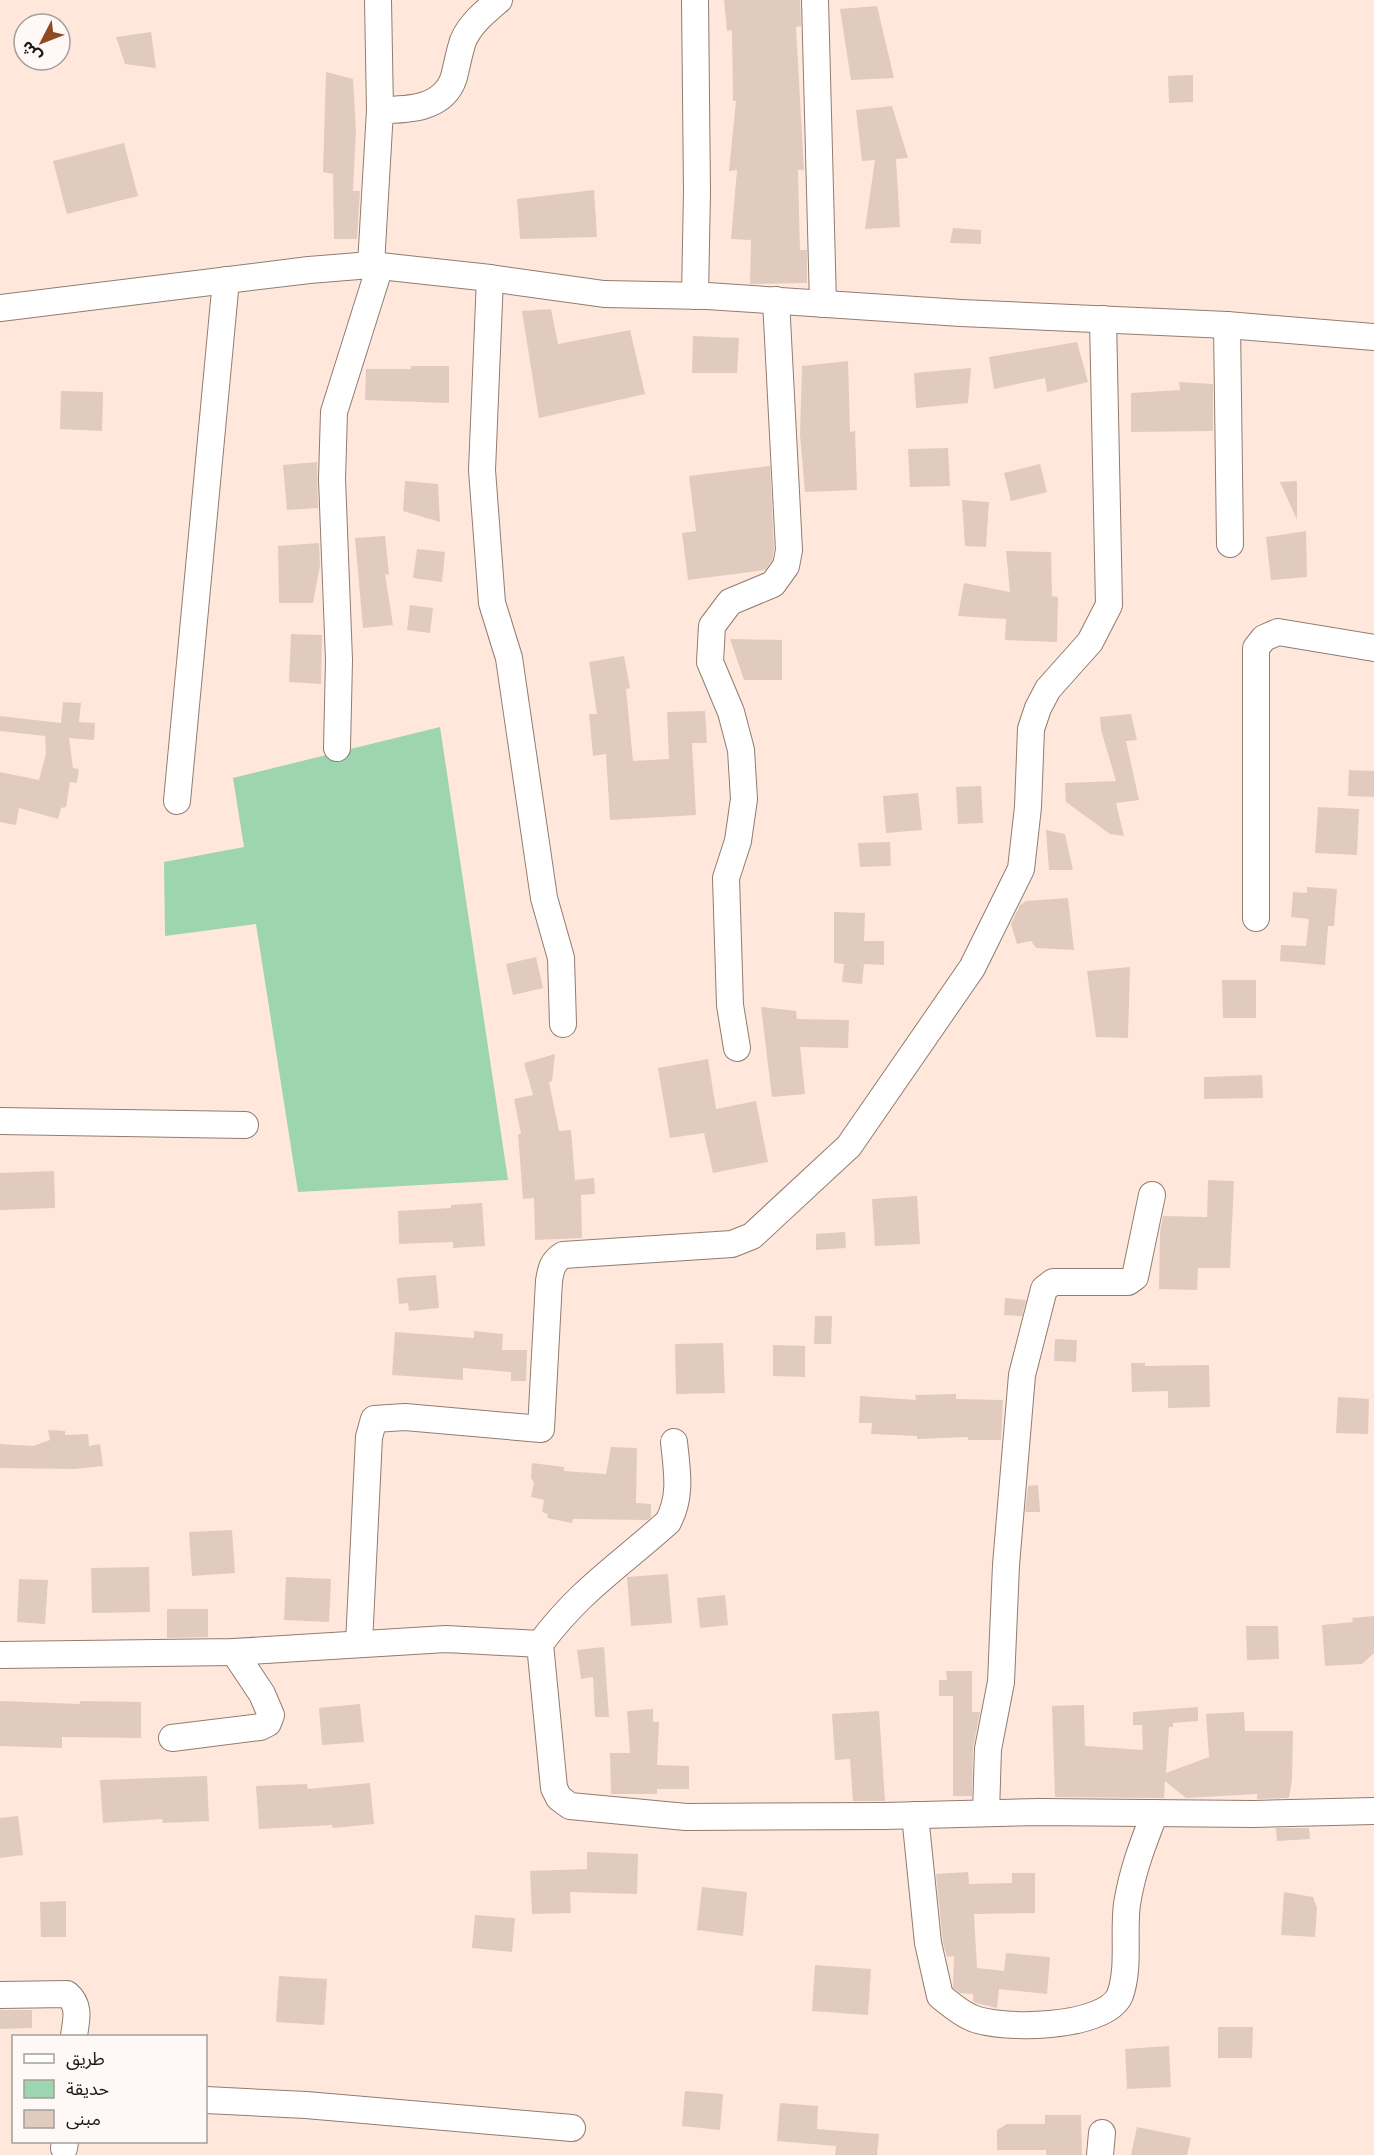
<svg xmlns="http://www.w3.org/2000/svg" width="1374" height="2155" font-family="'Roboto Condensed','Noto Sans Arabic',sans-serif">
<style>
.green{fill:#9cd5af}
.building{fill:#e1cbbe}
.lines{fill:none;stroke-linecap:round;stroke-linejoin:round}
.minor-casing{stroke:#917c71;stroke-width:28}
.minor{stroke:#fff;stroke-width:26}
</style>
<rect width="100%" height="100%" fill="#ffe8db"/>
<!-- green -->
<polygon class="green" points="440,727 508,1180 298,1192 256,924 165,936 164,862 244,847 233,778"/>
<!-- building -->
<g class="building">
<polygon points="724,0 800,0 801,26 796,27 804,170 798,170 800,250 807,250 807,283 750,284 751,240 731,239 737,170 729,171 736,101 733,101 732,30 727,31"/>
<polygon points="877,6 894,78 851,80 840,9"/>
<polygon points="151,32 156,68 125,64 116,37"/>
<polygon points="326,72 353,79 356,130 353,191 360,191 357,239 334,239 333,174 323,172"/>
<polygon points="1193,75 1193,102 1169,103 1168,76"/>
<polygon points="892,106 908,158 896,159 900,227 865,229 875,160 862,161 856,110"/>
<polygon points="124,143 138,196 67,214 53,161"/>
<polygon points="594,190 597,237 520,239 517,199"/>
<polygon points="953,228 981,230 981,244 950,243"/>
<polygon points="551,309 558,344 630,330 645,394 539,418 522,311"/>
<polygon points="693,336 739,338 737,373 692,373"/>
<polygon points="1077,342 1088,382 1047,392 1045,378 994,389 989,357"/>
<polygon points="848,361 850,432 855,431 857,490 805,492 800,435 802,366"/>
<polygon points="411,366 449,366 449,403 365,400 366,369 411,369"/>
<polygon points="971,368 968,403 916,408 914,373"/>
<polygon points="1179,382 1213,384 1213,431 1131,432 1131,393 1180,390"/>
<polygon points="61,391 103,392 102,431 60,429"/>
<polygon points="948,448 950,486 910,487 908,449"/>
<polygon points="317,462 318,508 287,510 283,465"/>
<polygon points="1040,464 1047,492 1011,501 1004,473"/>
<polygon points="770,466 774,549 772,560 765,570 688,580 682,533 696,531 689,476"/>
<polygon points="405,481 438,484 440,522 403,511"/>
<polygon points="1297,481 1297,520 1280,482"/>
<polygon points="962,500 989,502 986,547 965,546"/>
<polygon points="1306,531 1307,577 1271,580 1266,537"/>
<polygon points="385,536 389,575 385,574 393,625 363,628 355,538"/>
<polygon points="319,543 320,565 313,603 279,603 278,546"/>
<polygon points="417,549 445,552 442,582 413,578"/>
<polygon points="1006,551 1051,552 1052,596 1058,597 1057,642 1005,640 1006,619 958,616 964,583 1010,592"/>
<polygon points="410,605 433,608 430,633 407,630"/>
<polygon points="291,634 322,635 321,684 289,682"/>
<polygon points="730,639 782,640 782,680 744,680"/>
<polygon points="624,656 630,688 626,689 633,761 669,759 667,712 705,711 707,743 692,743 696,815 610,820 606,754 593,756 589,714 597,714 589,662"/>
<polygon points="63,702 81,703 79,722 95,723 94,740 69,738 73,768 79,769 77,783 70,782 66,807 61,808 58,819 19,808 16,825 0,822 0,772 39,780 46,754 45,736 0,731 0,716 61,723"/>
<polygon points="1131,714 1137,740 1126,741 1139,800 1116,803 1124,836 1110,834 1066,802 1065,783 1116,781 1101,730 1100,717"/>
<polygon points="1349,770 1374,771 1374,797 1348,796"/>
<polygon points="981,786 983,823 958,824 956,787"/>
<polygon points="918,793 922,830 886,833 883,796"/>
<polygon points="1318,807 1359,809 1357,855 1315,853"/>
<polygon points="1046,830 1065,834 1073,870 1049,870"/>
<polygon points="890,842 891,866 860,867 858,843"/>
<polygon points="1307,887 1337,889 1334,926 1328,926 1325,965 1280,961 1281,945 1306,946 1309,919 1291,917 1293,892 1307,893"/>
<polygon points="1068,898 1074,950 1036,948 1031,941 1017,944 1011,924 1020,905 1026,901"/>
<polygon points="834,912 865,913 864,941 884,941 884,965 864,964 862,984 842,982 844,964 834,963"/>
<polygon points="536,957 543,988 513,995 506,964"/>
<polygon points="1130,967 1128,1038 1096,1037 1087,971"/>
<polygon points="1222,980 1256,980 1256,1018 1223,1018"/>
<polygon points="761,1007 796,1011 797,1019 849,1020 848,1048 800,1047 805,1094 772,1097"/>
<polygon points="555,1054 552,1081 549,1082 559,1131 571,1130 575,1180 594,1178 595,1194 581,1195 582,1238 535,1240 534,1198 523,1199 518,1134 521,1134 514,1099 533,1095 524,1063"/>
<polygon points="708,1059 716,1109 756,1101 768,1162 713,1173 704,1133 670,1138 658,1068"/>
<polygon points="1262,1075 1263,1098 1204,1099 1204,1077"/>
<polygon points="54,1171 55,1208 0,1210 0,1173"/>
<polygon points="1208,1180 1234,1181 1230,1268 1198,1268 1197,1290 1159,1289 1160,1232 1163,1216 1207,1217"/>
<polygon points="917,1196 920,1244 875,1246 872,1199"/>
<polygon points="482,1203 485,1246 453,1248 453,1242 399,1244 398,1211 451,1208 451,1205"/>
<polygon points="845,1232 846,1248 816,1250 816,1234"/>
<polygon points="436,1275 439,1308 409,1311 408,1303 399,1304 397,1278"/>
<polygon points="1005,1298 1026,1300 1022,1316 1004,1315"/>
<polygon points="815,1316 832,1316 831,1344 814,1344"/>
<polygon points="474,1331 503,1334 502,1350 527,1350 526,1381 511,1381 511,1372 463,1368 463,1380 392,1375 395,1332 474,1338"/>
<polygon points="1055,1339 1077,1340 1076,1362 1054,1361"/>
<polygon points="723,1343 725,1393 676,1394 675,1344"/>
<polygon points="773,1345 805,1346 805,1377 773,1376"/>
<polygon points="1131,1363 1145,1363 1145,1366 1209,1365 1210,1407 1168,1408 1168,1391 1132,1392"/>
<polygon points="956,1394 956,1399 1003,1400 1001,1440 968,1440 968,1437 917,1439 917,1436 871,1434 872,1423 859,1423 860,1396 916,1400 915,1395"/>
<polygon points="1338,1397 1369,1399 1368,1434 1336,1433"/>
<polygon points="48,1430 65,1431 65,1435 88,1434 89,1446 100,1444 103,1466 75,1469 0,1468 0,1444 33,1446 50,1440"/>
<polygon points="611,1447 637,1448 636,1503 651,1504 651,1517 648,1520 573,1519 572,1523 547,1518 548,1514 542,1512 544,1500 531,1497 534,1482 531,1478 532,1463 564,1467 564,1471 606,1474"/>
<polygon points="1038,1485 1040,1512 1025,1512 1028,1486"/>
<polygon points="232,1530 235,1573 192,1576 189,1532"/>
<polygon points="149,1567 150,1612 92,1613 91,1568"/>
<polygon points="668,1574 672,1623 631,1626 627,1577"/>
<polygon points="286,1577 331,1579 329,1622 284,1620"/>
<polygon points="19,1579 48,1580 45,1624 17,1622"/>
<polygon points="725,1595 728,1625 700,1628 697,1598"/>
<polygon points="167,1609 208,1609 208,1637 167,1638"/>
<polygon points="1374,1616 1374,1653 1362,1664 1325,1666 1322,1625 1353,1622 1352,1618"/>
<polygon points="1246,1626 1278,1626 1279,1659 1247,1660"/>
<polygon points="604,1647 609,1717 595,1717 593,1677 581,1679 577,1650"/>
<polygon points="946,1671 972,1671 972,1712 980,1712 973,1748 972,1796 953,1796 953,1696 939,1696 939,1680 947,1680"/>
<polygon points="0,1701 80,1704 80,1701 141,1702 141,1738 62,1737 62,1748 0,1746"/>
<polygon points="360,1704 364,1742 322,1745 319,1708"/>
<polygon points="1084,1705 1085,1746 1143,1750 1142,1725 1133,1725 1133,1712 1198,1707 1198,1721 1173,1723 1173,1727 1169,1727 1166,1773 1209,1757 1206,1714 1244,1712 1245,1731 1293,1731 1292,1779 1289,1798 1257,1799 1257,1794 1186,1798 1165,1781 1164,1798 1055,1797 1052,1706"/>
<polygon points="653,1709 653,1722 659,1722 657,1765 689,1766 689,1789 657,1789 657,1794 611,1794 610,1753 630,1753 627,1711"/>
<polygon points="879,1711 885,1801 853,1801 850,1759 835,1760 832,1714"/>
<polygon points="207,1776 209,1821 163,1823 162,1819 103,1823 100,1780"/>
<polygon points="370,1783 374,1824 333,1828 332,1825 259,1829 256,1786 307,1784 308,1789"/>
<polygon points="18,1816 23,1855 0,1858 0,1818"/>
<polygon points="1276,1828 1309,1828 1310,1839 1277,1841"/>
<polygon points="587,1852 638,1854 637,1894 570,1892 571,1913 532,1914 530,1871 587,1869"/>
<polygon points="968,1872 969,1884 1012,1883 1012,1873 1035,1873 1035,1913 974,1914 977,1968 1004,1971 1006,1953 1050,1957 1047,1994 999,1989 997,2008 976,2003 973,2001 973,1994 960,1993 953,1988 954,1956 947,1957 943,1943 936,1874"/>
<polygon points="702,1887 747,1892 743,1936 697,1930"/>
<polygon points="1284,1892 1313,1897 1317,1908 1315,1937 1281,1935"/>
<polygon points="66,1901 66,1937 41,1937 40,1902"/>
<polygon points="475,1915 515,1918 512,1952 472,1948"/>
<polygon points="815,1965 871,1969 868,2015 812,2011"/>
<polygon points="279,1976 327,1979 324,2025 276,2022"/>
<polygon points="0,2010 32,2010 32,2028 0,2029"/>
<polygon points="1218,2027 1253,2027 1252,2058 1218,2058"/>
<polygon points="1169,2046 1171,2087 1127,2089 1125,2049"/>
<polygon points="685,2091 723,2094 720,2130 682,2126"/>
<polygon points="780,2103 818,2106 817,2129 879,2134 877,2155 835,2155 836,2146 777,2141"/>
<polygon points="1045,2115 1081,2115 1082,2155 1046,2155 1046,2150 997,2150 997,2130 1007,2124 1045,2124"/>
<polygon points="1137,2127 1191,2138 1187,2155 1131,2155"/>
</g>
<g class="lines">
<!-- minor casing -->
<g class="minor-casing">
<g id="minor">
<polyline points="378,0 380,110"/>
<polyline points="695,0 697,191 695,296"/>
<polyline points="815,0 823,304"/>
<path d="M371,265L380,110C408,110 444,109 454,77C457,65 459,53 463,41C470,24 485,12 499,0"/>
<polyline points="490,278 482,470 492,603 509,658 544,898 561,958 563,1024"/>
<polyline points="0,308 309,270 371,265 490,278 604,294 707,296 961,313 1227,325 1374,337"/>
<polyline points="1227,325 1230,544"/>
<polyline points="337,748 339,660 332,479 334,412 380,266"/>
<polyline points="177,801 226,280"/>
<polyline points="1256,918 1256,648 1264,638 1278,632 1374,648"/>
<polyline points="737,1048 730,1005 726,878 738,841 744,799 741,750 731,712 710,662 712,626 730,602 773,584 786,566 789,550 776,300"/>
<polyline points="0,1121 245,1125"/>
<path d="M674,1442C677,1471 682,1496 668,1522C620,1565 579,1591 540,1644L554,1788L559,1798L570,1806L686,1817L884,1816L1040,1812L1254,1814L1374,1811"/>
<path d="M359,1644L369,1437L374,1419L405,1417L541,1429L549,1281C551,1269 552,1262 563,1255L732,1244L752,1236L849,1146L972,968L1021,869L1028,807L1031,729L1038,708L1048,689L1090,642L1109,605L1103,319"/>
<polyline points="0,1655 234,1652 446,1639 540,1644"/>
<polyline points="172,1738 260,1727 268,1723 271,1715 262,1694 234,1652"/>
<polyline points="986,1813 988,1749 1001,1682 1006,1565 1022,1375 1044,1289 1053,1282 1128,1282 1135,1277 1152,1195"/>
<path d="M915,1815L928,1943L940,1996C949,2003 959,2012 970,2017C998,2031 1106,2029 1120,1995C1130,1967 1123,1934 1127,1904C1132,1872 1143,1843 1155,1813"/>
<path d="M0,1995L67,1994C81,2006 76,2020 74,2036"/>
<polyline points="206,2100 306,2105 572,2128"/>
<polyline points="64,2148 65,2142"/>
<polyline points="1100,2155 1102,2133"/>
</g>
</g>
<!-- minor -->
<use href="#minor" class="minor"/>
</g>
<!-- legend -->
<rect x="12" y="2035" width="195" height="108" fill="#fef9f7" stroke="#a59f9c" stroke-width="1.5"/>
<rect x="24" y="2054" width="30" height="9" fill="#ffffff" stroke="#a59f9c" stroke-width="1.5"/>
<text x="66" y="2065" font-size="18" fill="#201814">طريق</text>
<rect x="24" y="2080" width="30" height="18" fill="#9cd5af" stroke="#a59f9c" stroke-width="1.5"/>
<text x="66" y="2095" font-size="18" fill="#201814">حديقة</text>
<rect x="24" y="2110" width="30" height="18" fill="#e1cbbe" stroke="#a59f9c" stroke-width="1.5"/>
<text x="66" y="2125" font-size="18" fill="#201814">مبنى</text>
<!-- north arrow -->
<g transform="translate(42 42) rotate(228)"><circle r="28" fill="#fef9f7" stroke="#a59f9c" stroke-width="1.5"/>
<path d="M0-4.5L10 22L0 15L-10 22Z" fill="#8f4a21"/>
<text y="-9" font-size="16" font-weight="bold" text-anchor="middle" fill="#201814">ش</text>
</g>
</svg>
